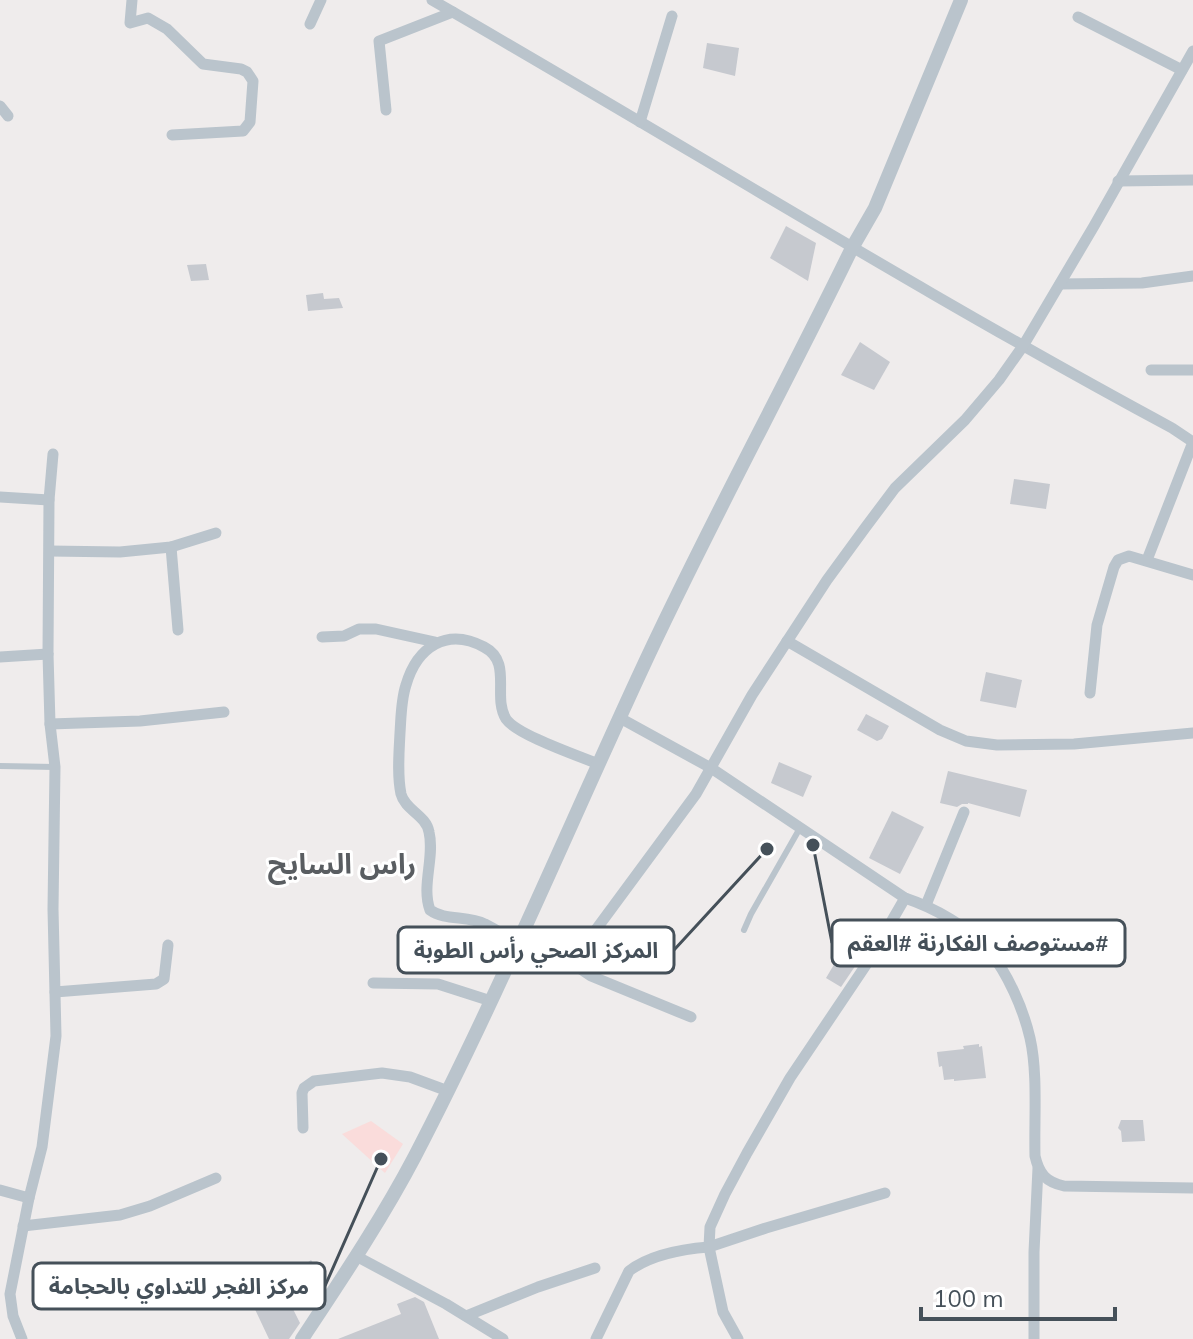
<svg xmlns="http://www.w3.org/2000/svg" width="1193" height="1339" font-family="Mulish,'Noto Sans Arabic',sans-serif">
<style>
.medical{fill:#fadcdb}
.building{fill:#c6c9cf}
.lines{fill:none;stroke-linecap:round;stroke-linejoin:round}
.service{stroke:#bac4cc;stroke-width:6}
.minor{stroke:#bac4cc;stroke-width:11}
.tertiary{stroke:#bac4cc;stroke-width:14}
.labels{text-anchor:middle;dominant-baseline:central;stroke-width:6;stroke-linejoin:round;paint-order:stroke}
.district-label{font-size:28px;font-weight:bold;fill:#595d61;stroke:#fff}
.leader{fill:none;stroke:#455059;stroke-width:3}
.callout-dot{fill:#455059;stroke:#fff;stroke-width:3}
.callout{fill:#fff;stroke:#455059;stroke-width:3}
.callout-label{font-size:22px;text-anchor:middle;font-weight:bold;fill:#455059}
</style>
<rect width="100%" height="100%" fill="#efecec"/>
<!-- medical -->
<polygon class="medical" points="371,1121 403,1144 385,1173 342,1134"/>
<!-- building -->
<g class="building">
<polygon points="707,43 739,48 735,76 703,68"/>
<polygon points="786,226 816,243 808,281 770,258"/>
<polygon points="206,264 209,280 191,281 187,265"/>
<polygon points="323,293 324,299 339,298 343,308 308,311 306,295"/>
<polygon points="860,342 890,362 874,390 841,375"/>
<polygon points="1014,479 1050,484 1046,509 1010,504"/>
<polygon points="986,672 1022,680 1016,708 980,701"/>
<polygon points="866,714 889,726 882,739 877,741 857,730"/>
<polygon points="779,762 812,776 803,797 771,783"/>
<polygon points="948,771 1027,790 1020,817 968,803 968,804 962,804 957,807 940,803"/>
<polygon points="892,811 924,827 900,874 869,858"/>
<polygon points="845,946 862,956 841,987 826,978"/>
<polygon points="979,1044 979,1047 982,1046 986,1078 954,1081 954,1079 944,1080 942,1066 939,1067 937,1052 964,1049 963,1046"/>
<polygon points="1121,1120 1143,1120 1145,1141 1122,1142 1121,1131 1118,1128"/>
<polygon points="311,1260 327,1283 324,1287 293,1309 300,1323 289,1339 269,1339 252,1303 296,1281 291,1275"/>
<polygon points="415,1297 424,1302 439,1339 338,1339 401,1314 397,1304"/>
</g>
<g class="lines">
<!-- service -->
<g class="service">
<polyline points="0,766 55,767"/>
<polyline points="744,930 751,914 800,828"/>
</g>
<!-- minor -->
<g class="minor">
<polyline points="132,0 130,23 148,18 167,29 203,64 241,69 247,72 253,81 250,122 243,131 172,135"/>
<path d="M432,0C679,142 921,293 1172,428L1193,442L1147,560"/>
<polyline points="1078,17 1182,70"/>
<polyline points="310,24 321,0"/>
<polyline points="0,106 8,116"/>
<polyline points="386,110 379,41 453,12"/>
<polyline points="640,122 672,16"/>
<polyline points="1118,181 1193,180"/>
<polyline points="1060,284 1142,283 1193,276"/>
<polyline points="1151,370 1193,370"/>
<polyline points="0,497 49,500"/>
<polyline points="171,547 178,630"/>
<polyline points="50,551 120,552 171,547 216,533"/>
<polyline points="322,637 344,636 359,629 376,629 435,642"/>
<polyline points="787,641 940,730 966,741 997,745 1074,744 1193,733"/>
<polyline points="0,657 48,654"/>
<polyline points="1090,693 1097,625 1114,567 1118,560 1129,556 1193,575"/>
<path d="M620,718L711,768L905,898C932,907 970,927 988,949C1008,974 1023,1008 1030,1038C1038,1073 1034,1119 1035,1156C1039,1174 1046,1182 1064,1186L1193,1188"/>
<polyline points="50,724 140,721 224,712"/>
<path d="M598,764C579,756 517,735 506,719C492,696 513,662 484,647C447,627 417,647 406,685C401,700 401,718 400,733C399,753 397,775 401,794C405,810 426,815 429,832C435,857 421,886 430,910C445,921 468,915 485,924C504,933 545,964 564,963C569,963 572,960 575,958L696,794L752,695L827,580L865,528L895,488L965,420L999,380L1023,346L1094,226L1193,51"/>
<polyline points="926,905 964,812"/>
<polyline points="570,962 591,976 691,1017"/>
<polyline points="373,983 438,984 491,1001"/>
<polyline points="55,992 156,984 164,979 168,945"/>
<polyline points="303,1128 302,1093 304,1088 314,1081 382,1073 410,1077 448,1091"/>
<polyline points="0,1190 29,1198"/>
<polyline points="23,1226 120,1215 150,1206 216,1178"/>
<polyline points="356,1256 446,1304 503,1339"/>
<polyline points="466,1316 538,1287 595,1268"/>
<polyline points="22,1339 13,1316 10,1294 29,1198 42,1147 56,1036 53,909 55,767 50,724 48,654 49,500 53,454"/>
<path d="M596,1339L629,1271C650,1255 683,1249 709,1247L710,1227L725,1194L747,1153L790,1078L868,962L905,898"/>
<polyline points="738,1339 723,1312 709,1247 766,1228 885,1193"/>
<polyline points="1034,1339 1034,1252 1038,1168"/>
</g>
<!-- tertiary -->
<path class="tertiary" d="M302,1339C341,1280 382,1219 415,1156C497,998 566,833 641,671C707,528 783,390 852,248L875,208L961,0"/>
</g>
<g class="labels">
<!-- district labels -->
<g class="district-label">
<text x="342" y="863">راس السايح</text>
</g>
</g>
<!-- callouts -->
<path class="leader" d="M813 845L832 943M767 849L674 950M381 1159L325 1286"/>
<g class="callout-dot">
<circle cx="813" cy="845" r="8"/>
<circle cx="767" cy="849" r="8"/>
<circle cx="381" cy="1159" r="8"/>
</g>
<g class="callout">
<rect x="832" y="920" width="293" height="46" rx="8"/>
<rect x="398" y="927" width="276" height="46" rx="8"/>
<rect x="33" y="1263" width="292" height="46" rx="8"/>
</g>
<g class="callout-label">
<text x="978" y="951">مستوصف الفكارنة #العقم#</text>
<text x="536" y="958">المركز الصحي رأس الطوبة</text>
<text x="179" y="1294">مركز الفجر للتداوي بالحجامة</text>
</g>
<!-- scale -->
<path d="M921 1307v12h194v-12" fill="none" stroke="#455059" stroke-width="4"/>
<text x="933" y="1307" font-size="24" fill="#455059" stroke="#ffffff" stroke-width="6" paint-order="stroke">100 m</text>
</svg>
